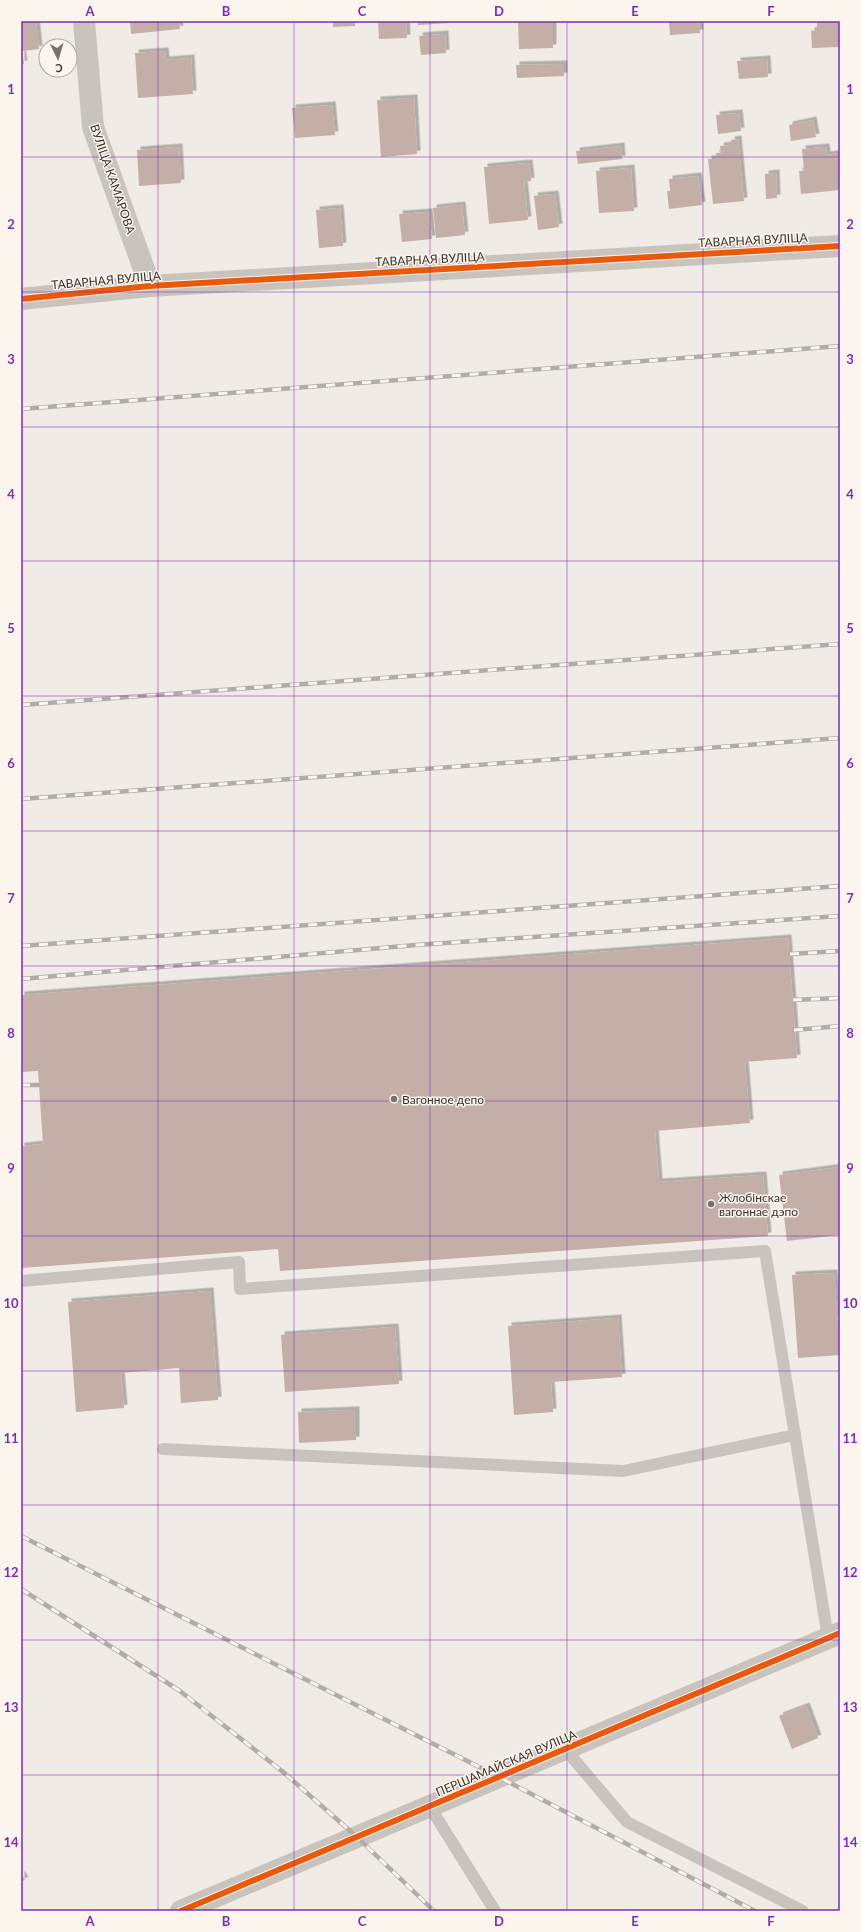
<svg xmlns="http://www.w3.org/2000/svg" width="861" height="1932" font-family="Lato,sans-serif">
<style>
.building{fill:#c3afa7;filter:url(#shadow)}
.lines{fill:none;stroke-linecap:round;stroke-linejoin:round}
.service{stroke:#c9c3be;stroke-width:12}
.minor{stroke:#c9c3be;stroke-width:22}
.tertiary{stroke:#c9c3be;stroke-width:22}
.rail-casing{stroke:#b1aca8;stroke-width:4.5}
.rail{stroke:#fbf5ee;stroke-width:3;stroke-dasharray:9;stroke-linecap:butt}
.cycleway-casing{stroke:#fbf5ee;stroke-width:8}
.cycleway{stroke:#e8590c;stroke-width:6}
.grid{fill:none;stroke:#7b2cbf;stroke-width:1;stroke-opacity:0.55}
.poi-dot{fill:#7a716c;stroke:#fbf5ee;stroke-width:1.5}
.labels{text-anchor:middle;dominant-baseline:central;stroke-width:3;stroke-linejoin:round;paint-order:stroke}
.street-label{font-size:12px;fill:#3b302b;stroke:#fbf5ee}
.poi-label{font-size:12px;fill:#3b302b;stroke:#fbf5ee;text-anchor:start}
.neatline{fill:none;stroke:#7b2cbf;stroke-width:1.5}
.grid-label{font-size:13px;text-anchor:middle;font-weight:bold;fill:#7b2cbf}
</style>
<defs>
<filter id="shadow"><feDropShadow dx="3.5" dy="-3.5" stdDeviation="0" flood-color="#0004"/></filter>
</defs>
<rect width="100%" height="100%" fill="#f0ebe5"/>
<!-- building -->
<g class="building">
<polygon points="21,21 36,21 39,49 22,51 24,64 21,64"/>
<polygon points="130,21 179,21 180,29 131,34"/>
<polygon points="333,21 355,21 355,26 333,27"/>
<polygon points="378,21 406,21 407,38 379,39"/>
<polygon points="418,21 449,21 449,23 418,25"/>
<polygon points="518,21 553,21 553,48 519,49"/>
<polygon points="669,21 699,21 700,33 670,35"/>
<polygon points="817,21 840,21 840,47 812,48 811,31 817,30"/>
<polygon points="445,34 446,53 421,55 419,36"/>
<polygon points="165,51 166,60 191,58 193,94 138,98 135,53"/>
<polygon points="767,59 768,77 739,79 737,61"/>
<polygon points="564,64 564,76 517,78 516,65"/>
<polygon points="414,98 417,154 381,157 377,100"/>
<polygon points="332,105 335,135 295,138 292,108"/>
<polygon points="739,113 741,131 718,134 716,115"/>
<polygon points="813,120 816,137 791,141 789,125"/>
<polygon points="738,139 744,201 713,204 708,159 717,159 716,153 721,153 720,146 732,145 731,140"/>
<polygon points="621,146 622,159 578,164 576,151"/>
<polygon points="179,147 181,183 139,186 137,150"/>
<polygon points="826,147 827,155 840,153 840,190 801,194 799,171 804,171 802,149"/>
<polygon points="529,163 531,181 524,182 528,220 489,224 484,167"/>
<polygon points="631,168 634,211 599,213 596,171"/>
<polygon points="776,173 777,198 766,199 765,174"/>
<polygon points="698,176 702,205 669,209 667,191 670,191 669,179"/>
<polygon points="555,194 559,227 538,230 534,196"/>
<polygon points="462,205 465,235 436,238 433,208"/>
<polygon points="340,208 343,246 319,248 316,210"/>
<polygon points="429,212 432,239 402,242 399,214"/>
<polygon points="788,938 797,1058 745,1062 750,1123 655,1131 659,1182 763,1175 768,1236 280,1271 278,1249 21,1268 21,1146 43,1144 38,1071 21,1072 21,995"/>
<polygon points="840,1167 840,1235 787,1241 779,1175"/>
<polygon points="834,1273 840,1355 798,1358 792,1275"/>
<polygon points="210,1291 218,1400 181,1403 179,1368 121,1373 124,1408 76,1412 68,1302"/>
<polygon points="618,1318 622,1377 551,1382 553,1412 514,1415 508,1326"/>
<polygon points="395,1327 399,1384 285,1392 281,1335"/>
<polygon points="356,1410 356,1440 299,1443 298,1412"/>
<polygon points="806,1706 818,1738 792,1749 779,1716"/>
<polygon points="21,1874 25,1880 21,1882"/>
</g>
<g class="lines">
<!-- service -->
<g class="service">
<polyline points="21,1281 239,1262 240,1289 765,1251 828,1638"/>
<polyline points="163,1449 623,1471 795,1435"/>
<polyline points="566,1750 627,1822 803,1911"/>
<polyline points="430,1807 495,1911"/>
</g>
<!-- minor -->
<g class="minor">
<polyline points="84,21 93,127 150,286"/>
<polyline points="21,299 150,286 840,246"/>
</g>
<!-- tertiary -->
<polyline class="tertiary" points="181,1911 840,1633"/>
<!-- rail casing -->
<g class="rail-casing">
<g id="rail">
<polyline points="21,409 840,346"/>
<polyline points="21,705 840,644"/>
<polyline points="21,799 840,738"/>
<polyline points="21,946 840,886"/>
<polyline points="790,954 840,951"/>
<polyline points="21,979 416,945 840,916"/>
<polyline points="793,1000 840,998"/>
<polyline points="794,1030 840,1026"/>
<polyline points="21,1085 38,1085"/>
<polyline points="21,1536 499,1777 755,1911"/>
<polyline points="21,1589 180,1691 282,1771 357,1837 434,1911"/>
</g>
</g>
<!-- rail -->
<use href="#rail" class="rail"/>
<!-- cycleway casing -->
<g class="cycleway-casing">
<g id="cycleway">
<polyline points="21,299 150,286 840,246"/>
<polyline points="181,1911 840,1633"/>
</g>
</g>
<!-- cycleway -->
<use href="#cycleway" class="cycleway"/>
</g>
<!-- grid -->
<path class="grid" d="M158,21V1911M294,21V1911M430,21V1911M567,21V1911M703,21V1911M21,157H840M21,292H840M21,427H840M21,561H840M21,696H840M21,831H840M21,966H840M21,1101H840M21,1236H840M21,1371H840M21,1505H840M21,1640H840M21,1775H840"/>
<!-- markers -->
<g class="poi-dot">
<circle cx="394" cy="1099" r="4"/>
<circle cx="711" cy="1204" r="4"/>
</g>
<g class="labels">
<!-- street labels -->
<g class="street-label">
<text transform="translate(113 179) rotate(71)">ВУЛІЦА КАМАРОВА</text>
<text transform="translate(753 240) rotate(-3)">ТАВАРНАЯ ВУЛІЦА</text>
<text transform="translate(430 259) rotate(-3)">ТАВАРНАЯ ВУЛІЦА</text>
<text transform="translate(106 280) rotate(-5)">ТАВАРНАЯ ВУЛІЦА</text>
<text transform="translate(506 1763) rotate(-23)">ПЕРШАМАЙСКАЯ ВУЛІЦА</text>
</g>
<!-- poi labels -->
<g class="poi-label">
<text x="402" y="1099">Вагонное депо</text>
<text x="719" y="1197">Жлобінскае<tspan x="719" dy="14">вагоннае дэпо</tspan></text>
</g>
</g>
<!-- border -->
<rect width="861" height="1932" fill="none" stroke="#fbf5ee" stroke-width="44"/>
<!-- north arrow -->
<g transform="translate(58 58) rotate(175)"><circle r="19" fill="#fbf5ee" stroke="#aea6a0"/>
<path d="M0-3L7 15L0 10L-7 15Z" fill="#7a716c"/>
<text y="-6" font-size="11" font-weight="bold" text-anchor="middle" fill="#3b302b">С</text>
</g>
<rect x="22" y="22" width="817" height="1888" class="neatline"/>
<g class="grid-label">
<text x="90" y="16">A</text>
<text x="226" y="16">B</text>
<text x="362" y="16">C</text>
<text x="499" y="16">D</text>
<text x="635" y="16">E</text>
<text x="771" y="16">F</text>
<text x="11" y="94">1</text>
<text x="850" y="94">1</text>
<text x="11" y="229">2</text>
<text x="850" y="229">2</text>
<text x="11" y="364">3</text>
<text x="850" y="364">3</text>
<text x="11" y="499">4</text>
<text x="850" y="499">4</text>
<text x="11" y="633">5</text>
<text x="850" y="633">5</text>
<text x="11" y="768">6</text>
<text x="850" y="768">6</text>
<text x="11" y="903">7</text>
<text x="850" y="903">7</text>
<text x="11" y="1038">8</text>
<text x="850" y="1038">8</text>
<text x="11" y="1173">9</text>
<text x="850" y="1173">9</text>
<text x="11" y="1308">10</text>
<text x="850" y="1308">10</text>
<text x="11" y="1443">11</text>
<text x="850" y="1443">11</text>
<text x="11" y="1577">12</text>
<text x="850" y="1577">12</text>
<text x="11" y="1712">13</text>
<text x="850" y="1712">13</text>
<text x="11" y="1847">14</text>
<text x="850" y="1847">14</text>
<text x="90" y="1926">A</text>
<text x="226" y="1926">B</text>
<text x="362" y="1926">C</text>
<text x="499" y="1926">D</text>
<text x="635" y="1926">E</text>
<text x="771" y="1926">F</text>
</g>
</svg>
